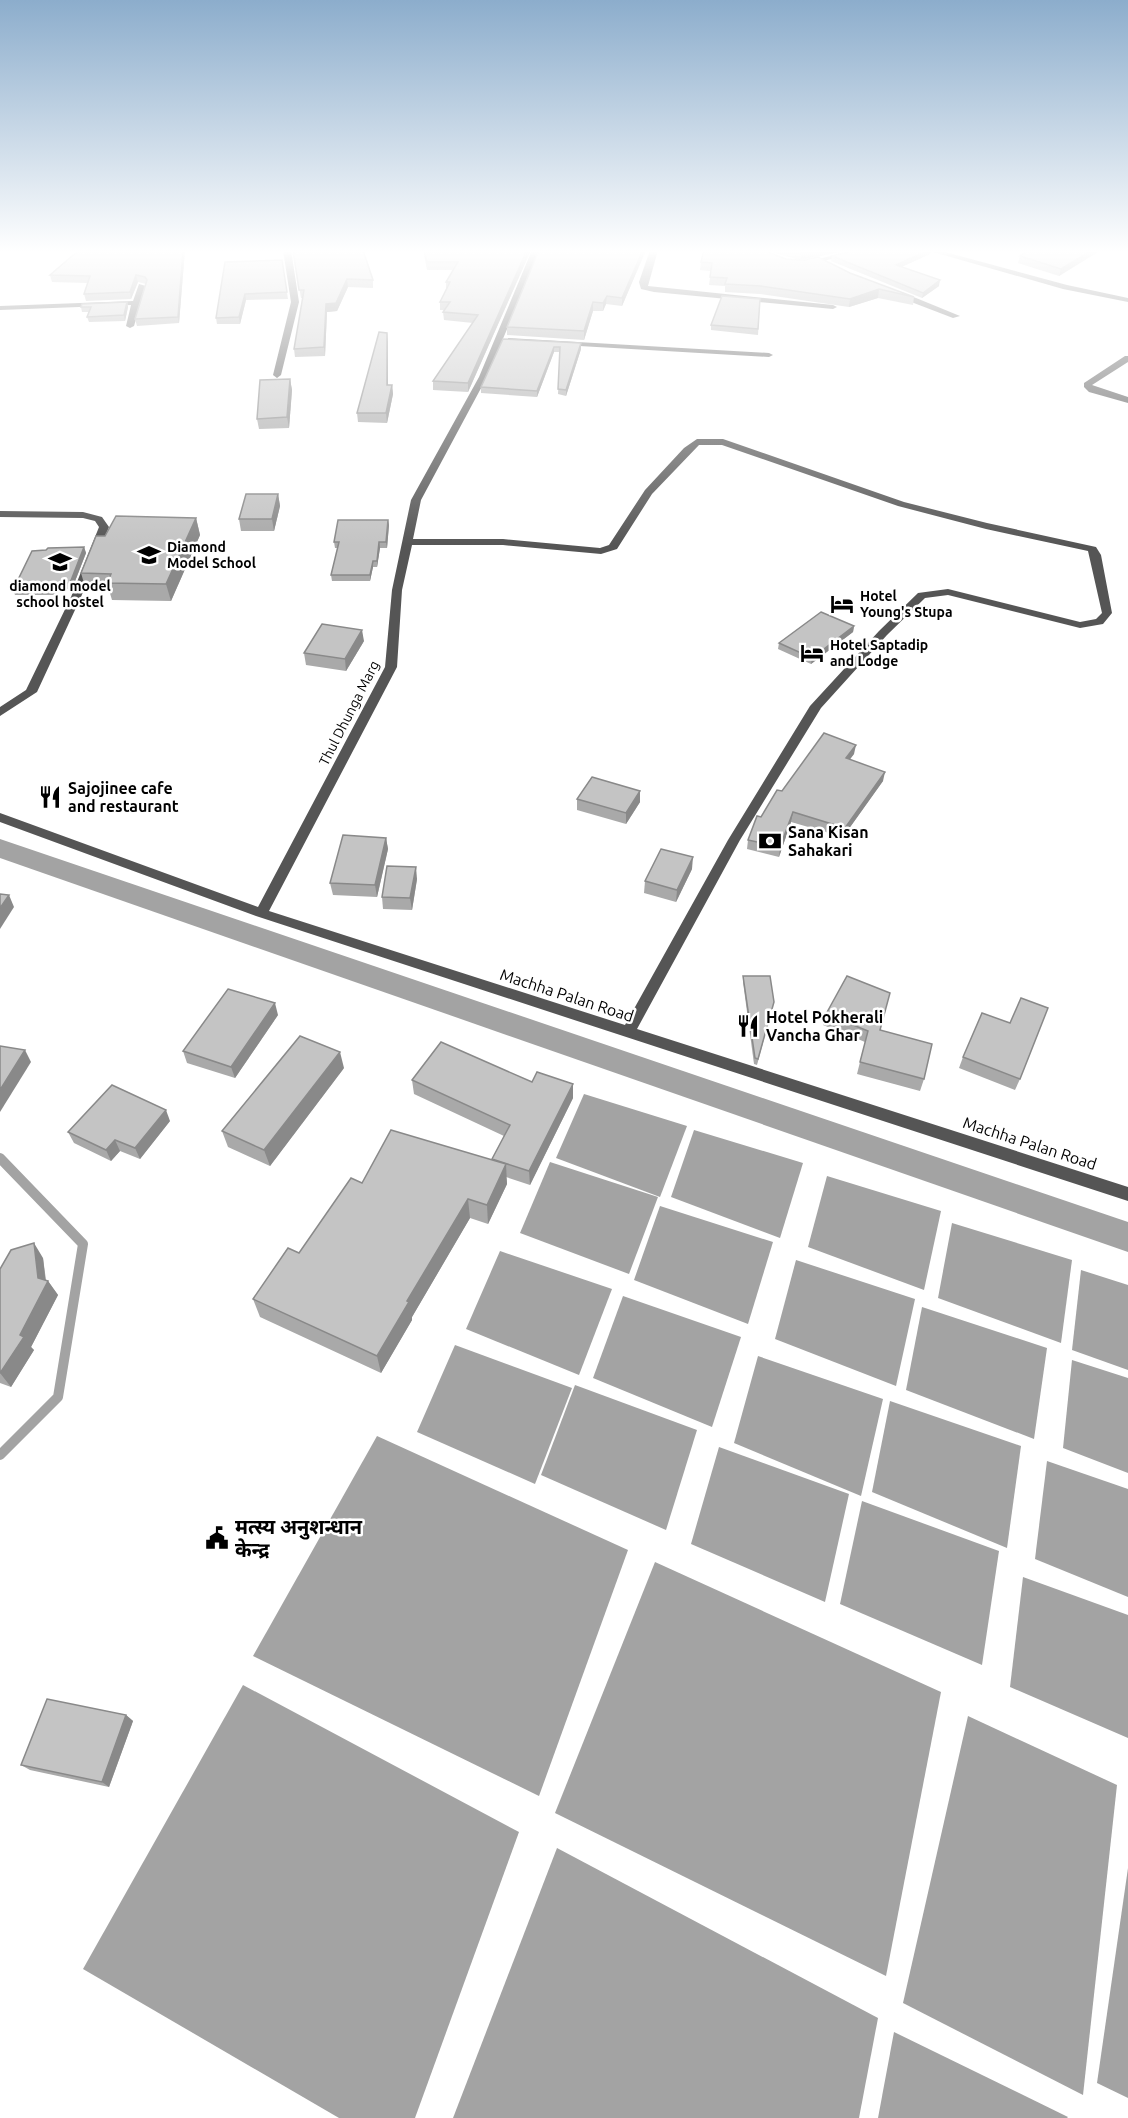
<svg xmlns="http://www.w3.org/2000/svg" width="1128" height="2118" font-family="Ubuntu,'Noto Sans Devanagari',sans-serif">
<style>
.water{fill:#a3a3a3}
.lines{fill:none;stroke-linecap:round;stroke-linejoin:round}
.stream{stroke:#a3a3a3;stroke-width:10}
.canal{fill:#a3a3a3;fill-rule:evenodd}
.minor{fill:#555;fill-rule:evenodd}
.wall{fill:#a9a9a9}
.shaded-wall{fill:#898989}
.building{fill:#c4c4c4;stroke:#898989;stroke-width:1.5}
.labels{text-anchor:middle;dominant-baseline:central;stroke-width:5;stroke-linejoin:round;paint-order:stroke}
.far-poi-label{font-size:14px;font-weight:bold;fill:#000;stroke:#fff;text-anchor:start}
.far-street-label{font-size:14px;fill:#000;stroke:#fff}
.poi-label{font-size:16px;font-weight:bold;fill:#000;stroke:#fff;text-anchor:start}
.street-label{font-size:16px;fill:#000;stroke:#fff}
.near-poi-label{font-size:20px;font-weight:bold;fill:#000;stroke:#fff;text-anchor:start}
</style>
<rect width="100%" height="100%" fill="#fff"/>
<!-- water -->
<g class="water">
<polygon points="584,1094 687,1126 660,1197 556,1158"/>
<polygon points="694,1130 803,1163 780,1238 671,1197"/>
<polygon points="550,1162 658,1197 629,1274 520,1233"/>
<polygon points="827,1176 941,1211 924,1290 808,1247"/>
<polygon points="660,1206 773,1242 748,1324 634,1280"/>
<polygon points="952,1223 1072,1260 1061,1343 938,1298"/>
<polygon points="500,1251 612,1289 579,1375 466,1329"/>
<polygon points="796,1260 915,1299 896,1386 775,1339"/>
<polygon points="1081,1270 1128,1285 1128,1370 1072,1350"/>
<polygon points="623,1296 741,1337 712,1427 593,1378"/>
<polygon points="922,1307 1047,1348 1034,1439 906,1390"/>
<polygon points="455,1345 572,1388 535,1484 417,1432"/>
<polygon points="758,1356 883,1399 861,1496 734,1443"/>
<polygon points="1072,1360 1128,1378 1128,1473 1063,1448"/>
<polygon points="575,1385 697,1430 666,1530 541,1475"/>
<polygon points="890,1401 1021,1446 1007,1548 872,1492"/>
<polygon points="377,1436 628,1550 539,1796 253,1656"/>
<polygon points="719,1447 849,1494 825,1602 691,1544"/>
<polygon points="1047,1461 1128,1489 1128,1597 1035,1559"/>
<polygon points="862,1501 999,1551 982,1665 840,1604"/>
<polygon points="655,1562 941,1692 886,1976 555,1813"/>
<polygon points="1023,1577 1128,1615 1128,1738 1010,1687"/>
<polygon points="243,1685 519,1832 415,2118 339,2118 83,1969"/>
<polygon points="968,1716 1117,1785 1083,2095 903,2003"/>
<polygon points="557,1848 878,2018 859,2118 453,2118"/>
<polygon points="1128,1868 1128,2098 1097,2083"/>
<polygon points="894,2032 1068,2117 1067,2118 878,2118"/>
</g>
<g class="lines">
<!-- stream -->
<polyline class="stream" points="0,1158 83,1244 58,1397 0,1455"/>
<!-- canal -->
<polygon class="canal" points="0,839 1128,1222 1128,1252 0,858"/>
<!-- minor -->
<g class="minor">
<polygon points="283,250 291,250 299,302 281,375 277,378 273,375 291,302"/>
<path d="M532,250H540L487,377L421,500L413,539H503L600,548L609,545L645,490L684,448L697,439H723L904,502L987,523L1096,547L1101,555L1112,613L1103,624L1080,628L948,595L925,598L887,635L821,708L740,840L637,1029L1128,1187V1201L256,916L0,822V813L258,907L385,667L392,590L411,500L479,377ZM699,445H722L898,506L986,529L1088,551L1102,613L1096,619L1080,622L948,589L918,593L879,631L810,706L728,840L625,1025L269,911L397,667L402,590L412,545H503L601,554L617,549L652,494Z"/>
<polygon points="650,250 658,250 648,286 833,305 837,307 833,309 654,292 641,289 639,282"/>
<polygon points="853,250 866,250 804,266 800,264"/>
<polygon points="926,250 938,250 1067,285 1128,298 1128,302 1063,289"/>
<polygon points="139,284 146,286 134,326 130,328 126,326 131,305 0,310 0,306 133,301"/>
<polygon points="893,291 899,291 960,316 953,318 893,295"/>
<polygon points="508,338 769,353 773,355 769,357 511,342 508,342"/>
<polygon points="1125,356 1128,356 1128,362 1092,385 1128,397 1128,403 1089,392 1084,387 1084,383"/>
<polygon points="0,511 83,512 102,517 109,527 81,597 37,692 0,716 0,707 26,690 71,597 99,527 95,521 83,518 0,517"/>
</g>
</g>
<!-- wall -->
<g class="wall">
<polygon points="185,250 179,323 137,326 135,319 146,284 138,282 131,299 86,301 84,294 88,283 52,282 50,275"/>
<polygon points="293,250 373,280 373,288 348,287 337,311 327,312 325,356 295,357 294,349 303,298 301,298"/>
<polygon points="423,250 531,250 468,392 433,390 433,381 473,323 444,320 443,312 445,310 440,310 440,302 446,289 446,282 453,270 427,270"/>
<polygon points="646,250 622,306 606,304 603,311 593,311 584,340 507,335 507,327"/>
<polygon points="704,250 840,250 840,252 800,260 764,250 786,259 850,273 914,297 913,305 878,298 849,307 760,294 725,292 725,286 709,285 711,271 700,270 701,262"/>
<polygon points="1027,250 1101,250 1059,276 1018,263 1020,256"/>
<polygon points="930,254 901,267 939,286 922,298 831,261 832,256"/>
<polygon points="282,260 288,299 246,300 240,324 217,324 216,318"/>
<polygon points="760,299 758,335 711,330 711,325"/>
<polygon points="127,302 128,307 125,321 89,322 87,317 89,312 82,312 81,307"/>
<polygon points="503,339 581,343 581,349 566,396 558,394 560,352 554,352 537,397 481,393 481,387"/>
<polygon points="388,342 388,385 392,385 393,394 387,423 358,422 357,413"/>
<polygon points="290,379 292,390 289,428 259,429 257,419"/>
<polygon points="278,494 280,506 274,531 241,531 239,519"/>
<polygon points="196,518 200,535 171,601 112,600 109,590 86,590 81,573 105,536"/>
<polygon points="388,520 389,525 387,548 380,548 377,567 373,567 370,581 332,581 331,575 338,548 335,548 334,542"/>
<polygon points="84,547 86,553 72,589 61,589 58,595 15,595 13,590 46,550"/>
<polygon points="854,626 853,632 811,664 778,649 779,643"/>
<polygon points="364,641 346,671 306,665 304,653"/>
<polygon points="854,754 850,759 883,781 843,837 791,822 779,857 747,849 748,840 761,817 782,791"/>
<polygon points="577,799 640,802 626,824 577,810"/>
<polygon points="386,838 388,849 377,897 333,895 330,883"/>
<polygon points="692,869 676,902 644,893 645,881"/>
<polygon points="417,879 412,910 383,909 382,897"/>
<polygon points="743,976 774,1002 757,1065 754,1064 743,982"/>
<polygon points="826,1014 880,1030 924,1079 920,1091 857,1074 865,1042 823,1025"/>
<polygon points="278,1015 235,1078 187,1063 183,1051"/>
<polygon points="963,1057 1020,1079 1015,1090 959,1068"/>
<polygon points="344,1068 270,1166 228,1147 222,1131"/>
<polygon points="412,1080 532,1082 573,1098 530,1185 506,1177 507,1184 488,1224 470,1218 412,1317 412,1320 381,1373 260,1317 253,1299 299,1253 362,1183 492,1160 492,1159 504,1136 414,1094"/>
<polygon points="170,1121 140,1159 120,1151 111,1161 74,1143 68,1132"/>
<polygon points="43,1258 46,1280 48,1281 58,1295 31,1347 34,1350 11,1387 0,1383 0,1269"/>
<polygon points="126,1715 133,1721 109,1787 30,1770 21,1765"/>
</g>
<!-- shaded-wall -->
<g class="shaded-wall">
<polygon points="183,250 185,250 179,323 178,317"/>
<polygon points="527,250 531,250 468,392 468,383"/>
<polygon points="643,250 646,250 622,306 622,298"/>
<polygon points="811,250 840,250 840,252 800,260 801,252"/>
<polygon points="929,250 931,250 930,254 895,270 896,265"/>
<polygon points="1092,250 1101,250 1059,276 1061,269"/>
<polygon points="136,275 138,282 131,299 130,292"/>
<polygon points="347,279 348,287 337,311 327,312 325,356 324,347 326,304"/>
<polygon points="940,280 939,286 922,298 923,293"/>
<polygon points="879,289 878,298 849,307 850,299"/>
<polygon points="245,294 246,300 240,324 239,317"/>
<polygon points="607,296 606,304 603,311 603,303"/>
<polygon points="127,302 128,307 125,321 124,315"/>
<polygon points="593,302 593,311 584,340 584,331"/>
<polygon points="387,333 388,342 388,394 387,385"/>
<polygon points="581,343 581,349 566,396 566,390"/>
<polygon points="554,347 554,352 537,397 537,391"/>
<polygon points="290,379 292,390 289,428 287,417"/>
<polygon points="392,385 393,394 387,423 386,413"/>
<polygon points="278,494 280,506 274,531 272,519"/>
<polygon points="196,518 200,535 171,601 166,584"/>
<polygon points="388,520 389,525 387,548 386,542"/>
<polygon points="379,542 380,548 377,567 377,561"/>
<polygon points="84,547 86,553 72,589 70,583"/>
<polygon points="373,561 373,567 370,581 370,575"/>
<polygon points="59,583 61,589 58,595 56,589"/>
<polygon points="854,626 853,632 811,664 812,658"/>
<polygon points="362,630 364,641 346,671 345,659"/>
<polygon points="856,745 854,754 844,767 846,758"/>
<polygon points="885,772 883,781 843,837 845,828"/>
<polygon points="640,791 640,802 626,824 626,813"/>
<polygon points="793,812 791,822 779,857 780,847"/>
<polygon points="386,838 388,849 377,897 375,885"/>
<polygon points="693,857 692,869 676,902 677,890"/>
<polygon points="416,867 417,879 412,910 410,898"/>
<polygon points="9,895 14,907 0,929 0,908"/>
<polygon points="275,1003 278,1015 235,1078 231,1067"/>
<polygon points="25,1050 31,1062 0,1112 0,1090"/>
<polygon points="340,1052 344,1068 270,1166 264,1150"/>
<polygon points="573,1084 573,1098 530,1185 529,1171"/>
<polygon points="166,1110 170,1121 140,1159 135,1148"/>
<polygon points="115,1140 120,1151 111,1161 106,1150"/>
<polygon points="506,1164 507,1184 488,1224 487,1205"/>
<polygon points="468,1199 470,1218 412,1317 412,1320 381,1373 377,1356 407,1301"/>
<polygon points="34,1243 43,1258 46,1285 48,1281 58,1295 31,1347 34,1350 11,1387 0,1373 20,1335 38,1278"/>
<polygon points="126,1715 133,1721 109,1787 102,1782"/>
</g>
<!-- building -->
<g class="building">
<polygon points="79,250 183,250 178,317 135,319 147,280 145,277 136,275 130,292 84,294 90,276 50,275"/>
<polygon points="293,250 363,250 373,280 347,279 336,303 326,304 324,347 294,349 304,290 299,290"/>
<polygon points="424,250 527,250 468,383 433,381 478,315 443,312 450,302 440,302 450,282 446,282 458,262 427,262"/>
<polygon points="539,250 643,250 622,298 607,296 603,303 593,302 584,331 507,327"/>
<polygon points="704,250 763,250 786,259 804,260 818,257 850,273 914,297 879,289 850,299 761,286 725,284 727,278 710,277 712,263 701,262"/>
<polygon points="793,250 811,250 801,252"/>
<polygon points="857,250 929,250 896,265 940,280 923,293 832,256"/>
<polygon points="1027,250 1092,250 1061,269 1020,256"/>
<polygon points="282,260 287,292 245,294 239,317 216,318 225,262"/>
<polygon points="722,296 760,299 758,329 711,325"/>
<polygon points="127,302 124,315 87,317 91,307 81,307 82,304"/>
<polygon points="379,332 387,333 387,385 392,385 386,413 357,413"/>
<polygon points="503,339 581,343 566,390 558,389 560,347 554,347 537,391 481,387"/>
<polygon points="290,379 287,417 257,419 260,380"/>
<polygon points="246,494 278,494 272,519 239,519"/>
<polygon points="116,516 196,518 166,584 107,583 111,574 81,573 96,536 105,536"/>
<polygon points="338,520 388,520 386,542 379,542 377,561 373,561 370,575 331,575 339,542 334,542"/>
<polygon points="84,547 70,583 59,583 56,589 13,590 32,551 46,550 48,548"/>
<polygon points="821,612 854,626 812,658 779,643"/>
<polygon points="322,624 362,630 345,659 304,653"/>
<polygon points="824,733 856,745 846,758 885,772 845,828 793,812 780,847 748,840 757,816 761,817 777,790 782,791"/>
<polygon points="592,777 640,791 626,813 577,799"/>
<polygon points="343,835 386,838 375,885 330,883"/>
<polygon points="661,849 693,857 677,890 645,881"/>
<polygon points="387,866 416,867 410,898 382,897"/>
<polygon points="0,894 9,895 0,908"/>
<polygon points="743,976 770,976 774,1002 758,1059 755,1058"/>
<polygon points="847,976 890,993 880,1030 932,1044 924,1079 860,1062 868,1031 826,1014"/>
<polygon points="228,989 275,1003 231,1067 183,1051"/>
<polygon points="1021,998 1048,1008 1020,1079 963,1057 982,1013 1010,1023"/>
<polygon points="300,1036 340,1052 264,1150 222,1131"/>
<polygon points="441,1042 532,1082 537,1072 573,1084 529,1171 492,1159 510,1125 412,1080"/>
<polygon points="0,1046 25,1050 0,1090"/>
<polygon points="112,1085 166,1110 135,1148 115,1140 106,1150 68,1132"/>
<polygon points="391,1130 506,1164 487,1205 468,1199 407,1301 409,1302 377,1356 253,1299 288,1248 299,1253 351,1178 362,1183"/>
<polygon points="34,1243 38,1278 48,1281 20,1335 24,1337 0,1373 0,1269 11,1250"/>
<polygon points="47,1699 126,1715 102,1782 21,1765"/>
</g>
<!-- sky -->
<linearGradient id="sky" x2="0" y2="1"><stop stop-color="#8cadcc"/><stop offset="0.46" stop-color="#fff"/><stop offset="1" stop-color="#fff" stop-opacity="0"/></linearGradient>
<rect width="1128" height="546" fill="url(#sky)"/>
<!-- icons -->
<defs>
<g id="school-bare" transform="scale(1.8)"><path d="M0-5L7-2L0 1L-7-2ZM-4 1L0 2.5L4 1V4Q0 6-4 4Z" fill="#000" stroke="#fff" stroke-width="2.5" paint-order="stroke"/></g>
<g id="hotel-bare" transform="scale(1.8)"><path d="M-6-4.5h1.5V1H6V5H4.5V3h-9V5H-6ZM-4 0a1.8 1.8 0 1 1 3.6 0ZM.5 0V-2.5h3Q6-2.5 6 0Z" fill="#000" stroke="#fff" stroke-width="2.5" paint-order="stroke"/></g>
<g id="restaurant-bare" transform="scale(1.8)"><path d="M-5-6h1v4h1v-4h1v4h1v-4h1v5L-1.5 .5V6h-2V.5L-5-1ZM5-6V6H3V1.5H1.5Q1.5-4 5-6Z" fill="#000" stroke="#fff" stroke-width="2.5" paint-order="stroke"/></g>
<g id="bank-bare" transform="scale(1.8)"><path d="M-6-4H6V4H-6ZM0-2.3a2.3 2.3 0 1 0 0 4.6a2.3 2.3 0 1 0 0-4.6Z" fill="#000" stroke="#fff" stroke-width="2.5" paint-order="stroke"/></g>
<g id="civic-bare" transform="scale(1.8)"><path d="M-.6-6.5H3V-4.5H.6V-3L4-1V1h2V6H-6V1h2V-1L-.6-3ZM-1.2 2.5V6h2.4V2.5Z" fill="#000" stroke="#fff" stroke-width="2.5" paint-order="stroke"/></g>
</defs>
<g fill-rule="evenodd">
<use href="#school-bare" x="149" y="555"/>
<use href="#school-bare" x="60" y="562"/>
<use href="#hotel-bare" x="842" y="604"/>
<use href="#hotel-bare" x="812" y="653"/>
<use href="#restaurant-bare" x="50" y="797"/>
<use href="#bank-bare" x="770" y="841"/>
<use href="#restaurant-bare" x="748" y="1026"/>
<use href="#civic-bare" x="217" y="1538"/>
</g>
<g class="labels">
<!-- far-poi labels -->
<g class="far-poi-label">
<text x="167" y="547">Diamond<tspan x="167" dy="16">Model School</tspan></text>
<text x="60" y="586" text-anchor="middle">diamond model<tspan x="60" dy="16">school hostel</tspan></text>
<text x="860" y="596">Hotel<tspan x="860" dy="16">Young's Stupa</tspan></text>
<text x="830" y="645">Hotel Saptadip<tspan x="830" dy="16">and Lodge</tspan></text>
</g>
<!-- far-street labels -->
<g class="far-street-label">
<text transform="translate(349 713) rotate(-63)">Thul Dhunga Marg</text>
</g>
<!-- poi labels -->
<g class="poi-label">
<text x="68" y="788">Sajojinee cafe<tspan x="68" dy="18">and restaurant</tspan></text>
<text x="788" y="832">Sana Kisan<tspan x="788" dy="18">Sahakari</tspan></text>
<text x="766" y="1017">Hotel Pokherali<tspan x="766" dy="18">Vancha Ghar</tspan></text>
</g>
<!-- street labels -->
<g class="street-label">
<text transform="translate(567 995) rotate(18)">Machha Palan Road</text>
<text transform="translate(1030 1143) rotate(18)">Machha Palan Road</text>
</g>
<!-- near-poi labels -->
<g class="near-poi-label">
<text x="235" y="1526">मत्स्य अनुशन्धान<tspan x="235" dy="23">केन्द्र</tspan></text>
</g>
</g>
</svg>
